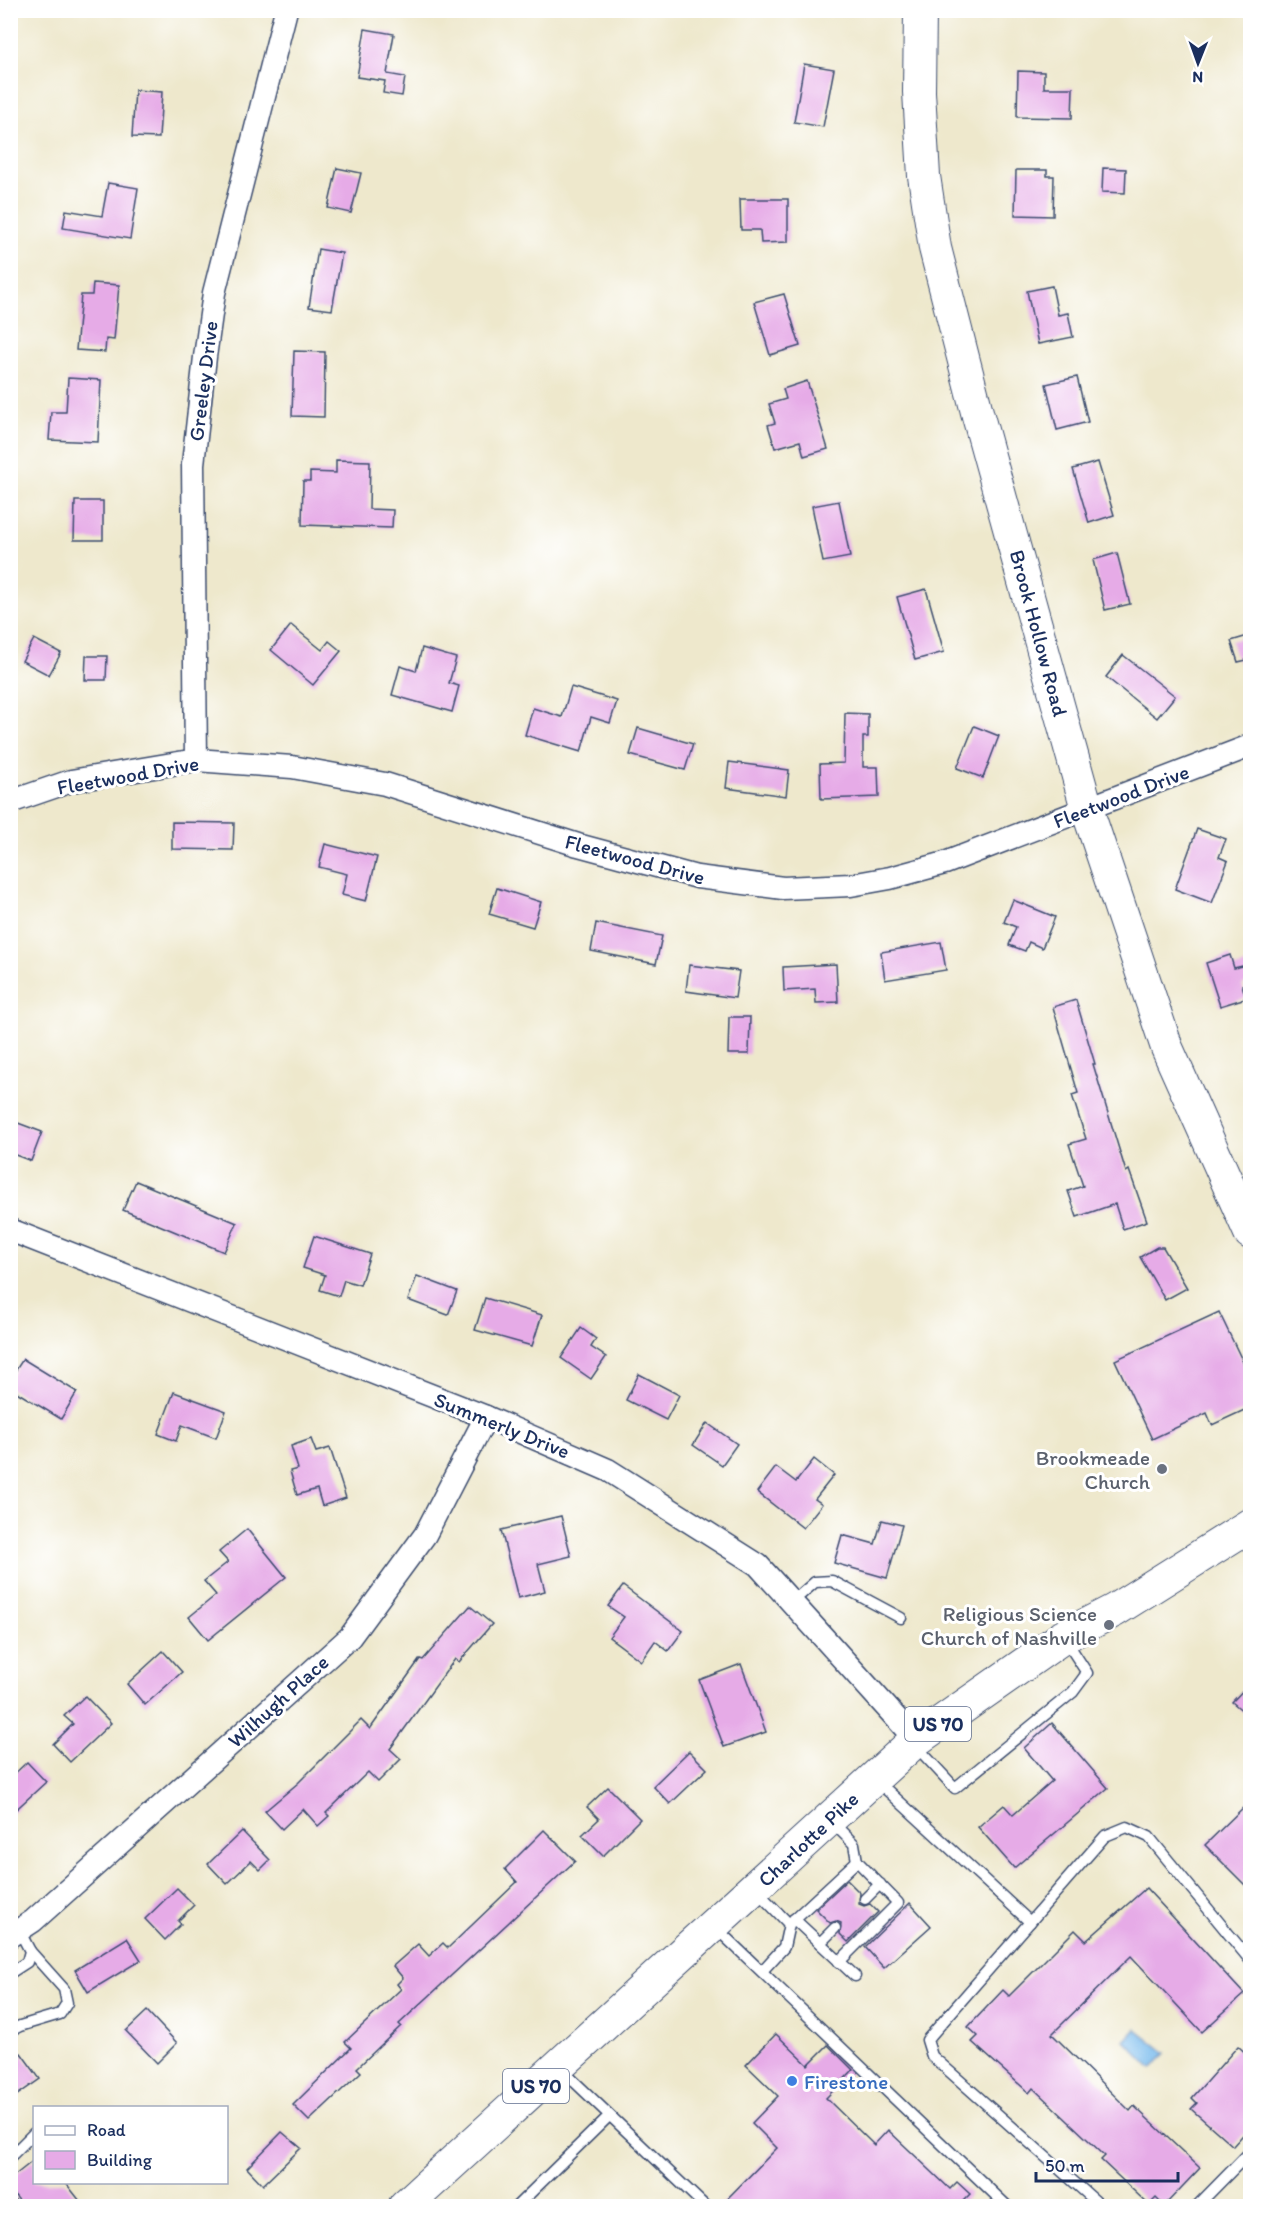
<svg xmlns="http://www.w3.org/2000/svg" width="1261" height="2217" font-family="Itim,sans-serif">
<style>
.water{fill:#76b9ec;stroke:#4874a5;stroke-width:1.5}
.building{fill:#e6abe7}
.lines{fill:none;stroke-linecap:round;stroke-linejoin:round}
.lane-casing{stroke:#3b4b6e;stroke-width:13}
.street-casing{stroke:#3b4b6e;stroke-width:25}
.secondary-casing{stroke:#3b4b6e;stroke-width:34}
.primary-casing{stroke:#3b4b6e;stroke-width:35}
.lane{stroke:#fff;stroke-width:10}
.street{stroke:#fff;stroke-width:22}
.secondary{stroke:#fff;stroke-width:32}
.primary{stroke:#fff;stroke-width:33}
.worship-dot{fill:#6b7280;stroke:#fff;stroke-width:2}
.shop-dot{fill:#3f7fe0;stroke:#fff;stroke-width:2}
.labels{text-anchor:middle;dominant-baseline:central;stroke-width:6;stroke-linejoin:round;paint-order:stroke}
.shield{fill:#fff;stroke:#5f6d8e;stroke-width:1.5}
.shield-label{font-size:20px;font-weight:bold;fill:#1b2f5e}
.street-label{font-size:21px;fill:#1b2f5e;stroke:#fff}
.worship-label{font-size:21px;fill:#5b616d;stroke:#fff;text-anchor:end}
.shop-label{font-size:21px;fill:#366cbe;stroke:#fff;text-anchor:start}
</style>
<rect width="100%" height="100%" fill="#fff"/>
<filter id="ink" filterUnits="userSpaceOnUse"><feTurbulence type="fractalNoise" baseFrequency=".0167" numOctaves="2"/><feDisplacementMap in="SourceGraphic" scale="12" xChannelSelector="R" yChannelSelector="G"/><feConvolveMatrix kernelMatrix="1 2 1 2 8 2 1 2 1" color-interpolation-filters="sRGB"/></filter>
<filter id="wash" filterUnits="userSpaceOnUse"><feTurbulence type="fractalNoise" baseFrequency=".008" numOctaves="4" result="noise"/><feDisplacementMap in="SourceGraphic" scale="24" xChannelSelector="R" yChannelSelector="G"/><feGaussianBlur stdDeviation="1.35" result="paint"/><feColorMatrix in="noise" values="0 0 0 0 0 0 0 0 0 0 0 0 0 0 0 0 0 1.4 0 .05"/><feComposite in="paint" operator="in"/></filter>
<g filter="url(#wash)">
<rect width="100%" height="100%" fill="#eee8cc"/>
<!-- water -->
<polygon class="water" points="1136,2029 1166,2053 1152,2069 1125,2041"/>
<g id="blocks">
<!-- building -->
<g class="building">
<polygon points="365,29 394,34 387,74 405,77 402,96 383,93 385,81 357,77"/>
<polygon points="804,64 834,69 823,127 794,122"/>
<polygon points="1018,71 1044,72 1044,88 1073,88 1072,118 1017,117"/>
<polygon points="135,90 162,92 159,138 132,137"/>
<polygon points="337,168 361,173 351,213 328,208"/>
<polygon points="1103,168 1126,169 1125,193 1102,192"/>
<polygon points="1016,170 1047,170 1047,176 1054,176 1053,216 1015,215"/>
<polygon points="108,183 138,188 130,239 63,228 66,210 102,216"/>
<polygon points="740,199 788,199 788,242 761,243 760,230 741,230"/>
<polygon points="318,249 342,253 332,310 309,307"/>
<polygon points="93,283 119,285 114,340 106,339 105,352 76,350 81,295 92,295"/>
<polygon points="1052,286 1058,315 1068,313 1073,337 1038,344 1027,291"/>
<polygon points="784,294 800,346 770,355 754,302"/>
<polygon points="294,351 325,352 324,417 292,416"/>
<polygon points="1077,377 1088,422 1057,430 1046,384"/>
<polygon points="68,378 101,380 98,442 49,440 51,412 66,412"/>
<polygon points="807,381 828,449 804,456 800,441 775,448 768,425 775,423 769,404 786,399 783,389"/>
<polygon points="336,460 370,461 369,509 393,510 392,528 302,525 303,481 310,481 310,472 336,473"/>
<polygon points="1098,462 1114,515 1089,523 1073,469"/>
<polygon points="75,501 103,501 103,540 74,540"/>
<polygon points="839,501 850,557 823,562 812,506"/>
<polygon points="1117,553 1130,604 1105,610 1093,560"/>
<polygon points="926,589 944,652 915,660 897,597"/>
<polygon points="291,625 322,650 329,641 341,651 313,685 271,650"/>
<polygon points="1251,635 1251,659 1238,662 1231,641"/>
<polygon points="34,639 61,653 49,675 22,661"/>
<polygon points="422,648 456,658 449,683 459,686 452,712 392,695 400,666 416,671"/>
<polygon points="1123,655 1175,696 1157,718 1106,677"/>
<polygon points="86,656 107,656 106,680 85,680"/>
<polygon points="571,687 617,701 610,723 591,717 581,752 525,735 533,708 562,717"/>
<polygon points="845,713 868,714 868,737 863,737 863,767 878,767 879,797 821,799 820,764 844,763"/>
<polygon points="974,726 999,736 983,778 957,768"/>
<polygon points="638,728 693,744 685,770 630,755"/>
<polygon points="729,762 789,770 786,796 726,788"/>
<polygon points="172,822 234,823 233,850 172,849"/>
<polygon points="1197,829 1226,839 1219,857 1228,861 1212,903 1175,889"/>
<polygon points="325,844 377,857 366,901 342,895 347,874 319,867"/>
<polygon points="497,888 541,902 533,927 489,914"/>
<polygon points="1013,900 1055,917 1042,948 1029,942 1025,951 1009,945 1016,927 1004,922"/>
<polygon points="596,923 662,936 656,964 591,951"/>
<polygon points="941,942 946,970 885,980 881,952"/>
<polygon points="1230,955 1234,968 1251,964 1251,982 1242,985 1246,998 1220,1006 1206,963"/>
<polygon points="836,964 838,1002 816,1003 815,989 784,991 783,967"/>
<polygon points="689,965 739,971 735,998 686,991"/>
<polygon points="1076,1000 1095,1064 1093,1064 1126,1172 1129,1170 1147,1221 1123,1229 1115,1204 1077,1217 1068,1191 1083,1186 1069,1144 1086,1139 1072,1095 1078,1093 1053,1007"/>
<polygon points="729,1017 750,1017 749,1054 728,1054"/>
<polygon points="10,1120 42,1132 31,1161 10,1153"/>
<polygon points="136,1181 237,1223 224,1252 123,1210"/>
<polygon points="314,1236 370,1254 360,1285 344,1280 339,1296 320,1290 325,1275 303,1268"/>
<polygon points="1157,1247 1163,1247 1187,1288 1165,1300 1140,1257"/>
<polygon points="417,1276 457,1291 448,1315 408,1300"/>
<polygon points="485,1298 542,1315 532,1346 475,1330"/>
<polygon points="1219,1312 1251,1379 1251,1407 1212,1425 1207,1413 1152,1439 1115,1360"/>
<polygon points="581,1328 596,1339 591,1347 606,1357 591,1379 561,1358"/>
<polygon points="23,1359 77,1392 61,1419 10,1388 10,1379"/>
<polygon points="639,1374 679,1395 666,1420 626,1400"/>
<polygon points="174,1392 226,1411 216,1438 182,1425 176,1441 158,1434"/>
<polygon points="707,1423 737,1444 722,1465 693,1445"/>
<polygon points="311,1439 316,1452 330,1448 346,1498 322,1506 317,1489 297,1495 290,1471 298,1469 291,1446"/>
<polygon points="814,1459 834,1475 815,1499 822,1504 803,1528 757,1492 776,1467 796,1482"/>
<polygon points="561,1516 571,1556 538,1564 545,1591 518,1598 501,1530"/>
<polygon points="882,1520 902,1525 887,1578 834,1563 842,1535 875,1544"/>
<polygon points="247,1529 286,1577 208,1640 189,1617 216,1595 204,1581 228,1562 219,1552"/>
<polygon points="623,1586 683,1631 668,1651 655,1641 641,1661 609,1637 624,1617 608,1606"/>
<polygon points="470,1606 492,1624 459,1662 455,1659 390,1749 401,1759 378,1782 368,1772 326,1813 329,1816 318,1826 303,1809 282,1829 265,1811 298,1783 361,1720 370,1729 420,1659 423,1660"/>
<polygon points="163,1651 182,1672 145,1705 127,1684"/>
<polygon points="741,1664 766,1732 724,1747 699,1680"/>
<polygon points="1251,1682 1251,1718 1232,1702"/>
<polygon points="85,1696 111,1723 70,1762 53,1744 73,1724 64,1716"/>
<polygon points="1052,1723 1108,1788 1014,1868 978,1827 1004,1805 1013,1815 1052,1781 1024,1748"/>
<polygon points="689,1751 707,1769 670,1804 653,1786"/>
<polygon points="27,1762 46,1782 10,1815 10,1778"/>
<polygon points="608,1787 640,1819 603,1856 582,1835 599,1819 587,1807"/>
<polygon points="1251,1800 1251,1891 1205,1845"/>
<polygon points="544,1830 575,1861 399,2024 401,2026 357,2068 361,2072 309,2121 293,2105 351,2048 345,2042 401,1989 397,1984 403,1978 393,1966 418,1944 429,1956 443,1943 448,1948 517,1882 505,1869"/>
<polygon points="242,1831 270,1860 260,1870 251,1861 227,1884 208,1864"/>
<polygon points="847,1880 860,1893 859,1904 864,1906 870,1904 878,1912 848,1942 840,1934 841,1923 836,1921 830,1923 816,1909"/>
<polygon points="177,1888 194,1905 178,1921 181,1924 165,1940 145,1919"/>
<polygon points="1146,1888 1244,1994 1202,2032 1131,1956 1052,2034 1130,2111 1134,2106 1200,2168 1164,2206 1156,2198 1149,2205 1101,2160 1105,2156 1033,2088 1029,2093 972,2042 978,2036 968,2027 1003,1990 1009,1996 1075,1930 1086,1941"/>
<polygon points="910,1903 931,1926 884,1968 865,1947"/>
<polygon points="127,1938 141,1960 88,1992 75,1970"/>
<polygon points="147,2011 177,2043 157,2063 126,2031"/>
<polygon points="776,2034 808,2065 828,2045 853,2070 826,2098 874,2145 888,2130 950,2189 957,2182 970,2194 958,2206 720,2206 777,2148 752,2123 778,2096 746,2065"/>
<polygon points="1238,2046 1251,2058 1251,2126 1233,2146 1191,2109 1197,2103 1192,2098"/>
<polygon points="21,2053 40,2079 10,2100 10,2061"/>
<polygon points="282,2132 301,2148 263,2185 247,2168"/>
<polygon points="34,2160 34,2182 65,2182 84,2206 24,2206 10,2190 10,2179"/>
</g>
</g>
</g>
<g filter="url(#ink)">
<use href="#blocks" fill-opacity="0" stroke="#3b4b6e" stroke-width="1.5"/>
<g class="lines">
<!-- lane casing -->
<g class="lane-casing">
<g id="lane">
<polyline points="792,1602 815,1582 832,1581 901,1618"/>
<polyline points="915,1745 955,1788 1073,1692 1087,1673 1065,1639"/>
<polyline points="876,1780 1030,1922"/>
<polyline points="831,1821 854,1844 857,1861"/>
<polyline points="756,1890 789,1924"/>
<polyline points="865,1899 880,1884"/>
<polyline points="794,1919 855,1976"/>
<polyline points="716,1928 1007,2206"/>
<polyline points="820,1943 835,1928"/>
<polyline points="762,1971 784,1947 789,1924 857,1861 898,1903 839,1962"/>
<polyline points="10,1973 27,1962 30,1951 19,1930"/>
<polyline points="10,2031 20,2026 60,2014 67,2003 64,1989 30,1951"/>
<polyline points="560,2068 705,2206"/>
<polyline points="10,2157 34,2133"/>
<polyline points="10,2203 13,2206"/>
<polyline points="517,2206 609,2116"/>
<polyline points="1101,2206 932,2056 927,2040 1105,1836 1127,1827 1149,1837 1250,1960"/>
<polyline points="1197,2206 1250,2152"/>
</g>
</g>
<!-- street casing -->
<g class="street-casing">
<g id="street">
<polyline points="196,760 193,464 205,357 214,293 286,10"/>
<polyline points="10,802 71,781 196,760 292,767 385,784 578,845 697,877 783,888 851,885 890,878 945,863 1250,746"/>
<polyline points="10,1230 486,1417 608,1470 758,1565 916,1740"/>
<polyline points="10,1936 33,1921 350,1637 425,1535 486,1417"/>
</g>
</g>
<!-- secondary casing -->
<g class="secondary-casing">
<polyline id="secondary" points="920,10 919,92 924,176 935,248 978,416 1087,809 1167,1048 1250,1233"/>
</g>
<!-- primary casing -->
<g class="primary-casing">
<polyline id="primary" points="405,2206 916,1740 1063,1637 1115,1610 1250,1525"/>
</g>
<!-- lane -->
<use href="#lane" class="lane"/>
<!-- street -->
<use href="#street" class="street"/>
<!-- secondary -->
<use href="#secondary" class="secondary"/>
<!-- primary -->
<use href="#primary" class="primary"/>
</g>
</g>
<!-- markers -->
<g class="worship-dot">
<circle cx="1162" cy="1469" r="6"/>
<circle cx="1109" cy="1625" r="6"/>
</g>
<circle class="shop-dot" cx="792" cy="2081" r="6"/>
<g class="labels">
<!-- shield labels -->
<g class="shield">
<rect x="905" y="1707" width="66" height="34" rx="4.5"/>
<rect x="503" y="2069" width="66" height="34" rx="4.5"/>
</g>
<g class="shield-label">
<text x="938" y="1724">US 70</text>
<text x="536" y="2086">US 70</text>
</g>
<!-- street labels -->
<g class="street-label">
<text transform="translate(203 381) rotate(-83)">Greeley Drive</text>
<text transform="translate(1039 633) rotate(75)">Brook Hollow Road</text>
<text transform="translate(128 775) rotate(-10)">Fleetwood Drive</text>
<text transform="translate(1121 796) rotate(-21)">Fleetwood Drive</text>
<text transform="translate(635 859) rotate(15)">Fleetwood Drive</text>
<text transform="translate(502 1425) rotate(22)">Summerly Drive</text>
<text transform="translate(278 1701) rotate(-42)">Wilhugh Place</text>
<text transform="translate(808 1839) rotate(-43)">Charlotte Pike</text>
</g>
<!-- worship labels -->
<g class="worship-label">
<text x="1150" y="1457">Brookmeade<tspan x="1150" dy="24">Church</tspan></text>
<text x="1097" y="1613">Religious Science<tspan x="1097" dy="24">Church of Nashville</tspan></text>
</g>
<!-- shop labels -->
<g class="shop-label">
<text x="804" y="2081">Firestone</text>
</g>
</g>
<!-- margin -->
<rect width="1261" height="2217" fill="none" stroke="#fff" stroke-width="36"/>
<!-- legend -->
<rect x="33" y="2106" width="195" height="78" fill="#ffffff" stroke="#a4acbf" stroke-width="1.5"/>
<rect x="45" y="2126" width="30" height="9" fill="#ffffff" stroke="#a4acbf" stroke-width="1.5"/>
<text x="87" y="2136" font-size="18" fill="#1b2f5e">Road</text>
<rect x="45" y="2151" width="30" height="18" fill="#e6abe7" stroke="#a4acbf" stroke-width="1.5"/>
<text x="87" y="2166" font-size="18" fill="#1b2f5e">Building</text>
<!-- north arrow -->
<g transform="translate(1198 63) rotate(181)" stroke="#ffffff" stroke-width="4.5" paint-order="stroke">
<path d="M0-4.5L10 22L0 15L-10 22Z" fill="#1b2f5e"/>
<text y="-9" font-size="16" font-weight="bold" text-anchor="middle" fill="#1b2f5e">N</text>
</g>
<!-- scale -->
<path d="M1036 2172v9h142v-9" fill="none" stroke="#1b2f5e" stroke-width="3"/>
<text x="1045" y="2172" font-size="18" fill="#1b2f5e" stroke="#ffffff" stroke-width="4.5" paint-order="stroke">50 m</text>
</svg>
